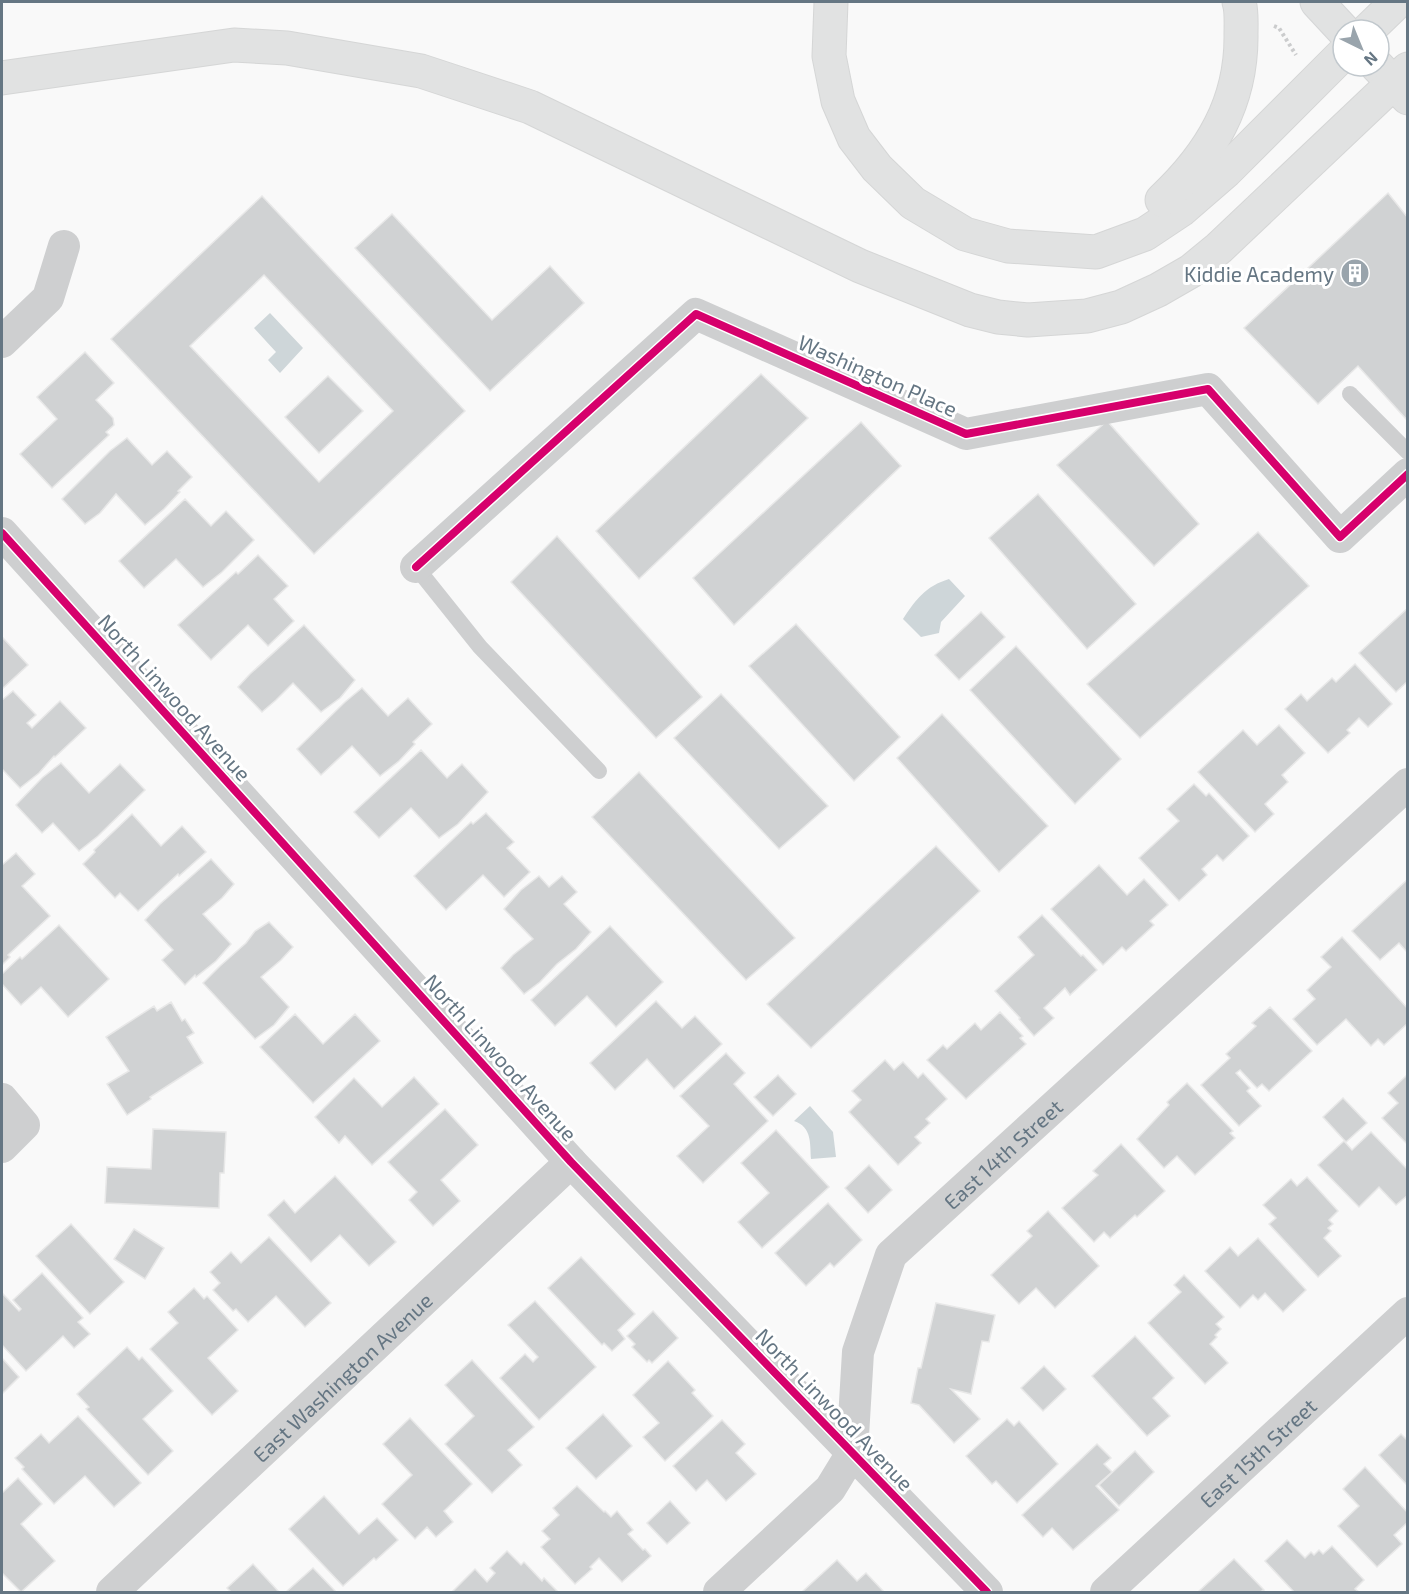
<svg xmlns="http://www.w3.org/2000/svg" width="1409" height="1594" font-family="'Exo 2',sans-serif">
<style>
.water{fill:#ced6d9}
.building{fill:#d0d2d3;stroke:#e8e8e8;stroke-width:1.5;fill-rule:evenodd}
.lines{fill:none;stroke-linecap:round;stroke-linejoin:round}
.secondary-casing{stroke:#d5d6d7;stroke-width:35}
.highway-casing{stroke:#d5d6d6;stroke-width:35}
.path{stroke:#cbcccd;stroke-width:4;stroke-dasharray:3 3;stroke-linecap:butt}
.lane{stroke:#cecfd0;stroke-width:16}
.street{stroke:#cecfd0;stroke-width:32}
.secondary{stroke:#e1e2e2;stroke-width:33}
.highway{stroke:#e1e2e2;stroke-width:33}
.cycleway-casing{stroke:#fff;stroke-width:11}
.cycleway{stroke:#d6006c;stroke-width:8}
.labels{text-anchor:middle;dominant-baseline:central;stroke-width:6;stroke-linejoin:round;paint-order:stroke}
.poi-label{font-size:21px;fill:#657683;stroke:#fff;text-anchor:end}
.street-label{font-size:21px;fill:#657683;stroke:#fff}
</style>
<rect width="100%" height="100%" fill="#f9f9f9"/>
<!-- water -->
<g class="water">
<polygon points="270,313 303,348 280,373 268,360 276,352 254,328"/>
<path d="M949,579L965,596L941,622L939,633L921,637L903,619C916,599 926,586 949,579Z"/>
<path d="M810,1106L833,1132L836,1157L811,1159C810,1143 812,1127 794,1121Z"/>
</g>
<!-- building -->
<g class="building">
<polygon points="1388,193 1408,218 1407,420 1358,366 1318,404 1244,328"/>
<path d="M262,196L465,411L314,554L111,339ZM264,275L393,411L319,482L190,346Z"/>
<polygon points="392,214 492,320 550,266 584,303 490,391 355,248"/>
<polygon points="85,352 114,383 96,400 113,418 114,425 106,432 109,435 52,488 20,454 57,419 37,397"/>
<polygon points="761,374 808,418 639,579 596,531"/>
<polygon points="328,376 363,411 319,453 285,417"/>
<polygon points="1107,421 1199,524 1154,566 1057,465"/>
<polygon points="861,422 901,466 734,625 693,578"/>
<polygon points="127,438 152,465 167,451 192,477 178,491 180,492 164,509 145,525 116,494 100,513 85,524 62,499 110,451"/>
<polygon points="1038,494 1136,604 1087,649 989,538"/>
<polygon points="185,499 211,526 226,511 254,540 222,572 203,587 176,559 144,588 119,561"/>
<polygon points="1258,532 1309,586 1140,738 1087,684"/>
<polygon points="557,536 702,697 656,738 511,582"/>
<polygon points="258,555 288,586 274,599 294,621 268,646 248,625 211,660 178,625 236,572 238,574"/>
<polygon points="1408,608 1408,681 1396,692 1359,653"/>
<polygon points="981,612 1005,637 959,680 935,655"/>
<polygon points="796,624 900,737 854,781 749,666"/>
<polygon points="304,625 355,680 340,698 321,712 293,683 276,700 262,712 238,687 250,674"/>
<polygon points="3,638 28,665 2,689 2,640"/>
<polygon points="1016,646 1121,759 1075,804 970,690"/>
<polygon points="1355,664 1392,704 1368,727 1359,718 1347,730 1350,733 1328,753 1285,709 1301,694 1307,701 1332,678 1336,682"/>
<polygon points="362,688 388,716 408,698 432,724 413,742 415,744 399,761 380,776 352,746 321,775 297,749 345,702"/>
<polygon points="13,691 36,715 27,723 32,728 60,701 86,728 55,757 54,756 39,773 20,788 2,769 2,700"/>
<polygon points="721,694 828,806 779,849 674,738"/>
<polygon points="942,714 1048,826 999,872 897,758"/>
<polygon points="1279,725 1305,753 1282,775 1288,782 1265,804 1274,814 1255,832 1198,772 1243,730 1257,745"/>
<polygon points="421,750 447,778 462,764 488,792 458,824 439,838 411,808 379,838 354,812"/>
<polygon points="61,763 89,793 120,764 145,790 98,836 79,851 53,823 42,833 16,805 42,778"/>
<polygon points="639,772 795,938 746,980 592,817"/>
<polygon points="1194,784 1206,796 1209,793 1249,836 1223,861 1217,855 1202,869 1207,875 1179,901 1139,858 1179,821 1167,809"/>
<polygon points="486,813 514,842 507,848 530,872 504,897 483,875 446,910 414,876 471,822 473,824"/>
<polygon points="132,814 161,846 182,826 206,852 179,876 178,874 138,911 120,893 115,898 83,864 95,852 94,850"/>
<polygon points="936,846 980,891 811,1048 767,1004"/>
<polygon points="16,853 35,874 22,886 50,916 8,955 10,957 2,965 2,865"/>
<polygon points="211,859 234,884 222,898 203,914 231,944 216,961 196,977 195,975 185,985 162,960 173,950 145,920 160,904"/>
<polygon points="1099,865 1127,895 1144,879 1168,905 1150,921 1154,925 1126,951 1122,947 1103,965 1051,909"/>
<polygon points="539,876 549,887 562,876 577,892 564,904 591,932 576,949 557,964 540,982 524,994 501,968 513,955 533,939 504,909 521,890"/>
<polygon points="1408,879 1408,949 1406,951 1399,943 1380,960 1352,931"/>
<polygon points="1042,915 1081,956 1083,955 1097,970 1070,995 1065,988 1044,1008 1054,1018 1034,1036 1019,1019 1020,1018 995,991 1034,955 1018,937"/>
<polygon points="269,922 293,947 281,960 261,977 289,1007 274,1025 255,1039 203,983 220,966 246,943 255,931"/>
<polygon points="59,925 109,979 68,1017 41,987 21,1005 2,984 2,974 20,957 22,959"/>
<polygon points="610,926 663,982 616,1027 587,996 555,1026 531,1000"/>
<polygon points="1342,937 1408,1009 1408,1023 1384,1045 1378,1039 1371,1046 1346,1019 1317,1045 1293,1019 1315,999 1307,990 1331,967 1321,957"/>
<polygon points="656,1001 682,1028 695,1016 722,1044 674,1089 647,1059 615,1090 590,1063"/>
<polygon points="171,1002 182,1021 185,1019 194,1033 187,1037 203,1063 150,1097 151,1099 127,1115 107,1084 129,1071 106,1037 154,1006 157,1011"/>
<polygon points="1270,1007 1312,1051 1269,1091 1262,1084 1257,1088 1240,1070 1236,1073 1250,1088 1247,1091 1261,1106 1239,1126 1201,1085 1230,1058 1226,1054 1256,1026 1252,1023"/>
<polygon points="1000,1012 1023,1036 1020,1038 1026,1044 966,1099 927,1060 943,1045 947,1049 975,1023 981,1030"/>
<polygon points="295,1014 323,1044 355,1014 380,1041 313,1103 260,1047"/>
<polygon points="726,1053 745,1073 734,1084 768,1121 703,1183 677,1156 709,1126 680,1096"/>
<polygon points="885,1060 894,1070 903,1062 918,1078 923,1073 947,1099 926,1119 930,1123 915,1137 921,1143 898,1165 849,1112 861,1100 852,1091"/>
<polygon points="778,1075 796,1094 773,1116 754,1097"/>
<polygon points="1406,1076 1408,1078 1408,1145 1382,1118 1398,1103 1388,1093"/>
<polygon points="414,1077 439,1104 372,1165 345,1136 339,1143 315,1117 354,1078 382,1107"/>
<polygon points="1187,1083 1233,1131 1230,1133 1235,1138 1195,1175 1177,1156 1164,1168 1137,1139 1169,1105 1167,1102"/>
<polygon points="1343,1098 1367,1123 1346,1142 1323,1117"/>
<polygon points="445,1109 478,1145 441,1180 460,1201 433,1226 409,1200 417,1192 388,1162"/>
<polygon points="153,1129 226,1132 224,1173 220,1173 219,1208 105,1203 107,1167 151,1169"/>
<polygon points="776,1130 829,1187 762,1248 738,1222 769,1193 741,1163"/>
<polygon points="1371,1132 1408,1170 1408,1195 1396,1205 1379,1187 1359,1207 1318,1165 1344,1141 1352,1150"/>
<polygon points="1121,1144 1165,1191 1137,1217 1135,1215 1110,1238 1104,1232 1094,1242 1062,1208 1098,1175 1093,1171"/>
<polygon points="869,1165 892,1190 868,1213 845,1188"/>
<polygon points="335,1176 396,1242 369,1266 340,1235 311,1262 268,1215 284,1200 295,1213"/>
<polygon points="1307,1177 1338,1211 1329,1220 1333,1224 1328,1228 1331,1231 1324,1238 1341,1256 1318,1277 1269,1224 1276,1218 1263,1205 1291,1179 1297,1186"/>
<polygon points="828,1203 862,1240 834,1267 830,1263 806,1286 775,1253"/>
<polygon points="1048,1211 1099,1266 1055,1308 1036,1288 1019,1304 991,1275 1032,1236 1027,1231"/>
<polygon points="71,1224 124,1282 90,1314 36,1256"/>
<polygon points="134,1229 164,1248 145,1279 114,1259"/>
<polygon points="269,1237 331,1303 305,1327 276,1296 248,1322 236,1309 233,1311 213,1290 220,1283 210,1272 231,1252 241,1263"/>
<polygon points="1258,1238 1306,1290 1283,1312 1265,1293 1258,1300 1253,1295 1240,1308 1205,1271 1230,1247 1238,1256"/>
<polygon points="581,1257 635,1314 618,1330 625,1339 612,1351 604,1343 602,1345 548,1288"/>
<polygon points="42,1273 83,1318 78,1322 90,1334 74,1348 63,1336 26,1371 2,1345 2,1293 19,1311 21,1309 13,1300"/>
<polygon points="1184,1275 1224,1317 1216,1324 1221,1329 1215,1335 1217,1337 1210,1344 1228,1363 1205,1384 1148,1323 1181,1292 1174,1285"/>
<polygon points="194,1288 204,1299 207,1296 238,1330 208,1358 238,1391 212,1415 150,1349 178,1323 168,1312"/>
<polygon points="535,1301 596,1367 539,1420 500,1378 525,1354 533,1362 538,1357 508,1325"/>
<polygon points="936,1303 995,1315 989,1342 982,1341 971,1394 951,1389 980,1419 954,1443 919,1405 911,1403 918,1368 921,1368"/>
<polygon points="653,1311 678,1338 652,1363 649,1360 647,1362 632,1347 635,1344 627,1336"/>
<polygon points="1135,1336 1174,1378 1153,1398 1170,1416 1147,1436 1092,1376"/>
<polygon points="127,1347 139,1360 142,1357 173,1391 143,1419 173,1451 148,1475 86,1409 89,1407 77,1394"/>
<polygon points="2,1358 19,1377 2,1394"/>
<polygon points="472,1360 534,1427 508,1450 522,1465 492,1493 445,1444 474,1416 445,1385"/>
<polygon points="668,1361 695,1390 692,1393 713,1416 665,1461 643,1437 659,1423 633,1395"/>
<polygon points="1044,1366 1066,1389 1043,1411 1021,1388"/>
<polygon points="603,1414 632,1446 596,1479 566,1448"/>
<polygon points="78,1416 141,1483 114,1507 85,1476 54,1504 22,1469 24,1467 15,1458 41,1434 49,1443"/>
<polygon points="410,1418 472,1484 444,1511 453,1522 436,1537 427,1527 415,1539 382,1504 412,1475 383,1444"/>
<polygon points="1007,1419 1014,1426 1019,1421 1058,1464 1017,1503 996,1481 992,1484 966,1456"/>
<polygon points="722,1420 745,1444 736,1453 756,1474 726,1501 707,1480 696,1491 673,1466"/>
<polygon points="1401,1434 1408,1441 1408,1486 1379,1455"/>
<polygon points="1097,1444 1111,1458 1104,1464 1112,1472 1096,1486 1119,1510 1073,1550 1052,1528 1043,1537 1022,1515"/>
<polygon points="1135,1451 1154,1472 1119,1506 1099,1485"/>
<polygon points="1365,1467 1408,1513 1408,1522 1394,1535 1402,1544 1377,1567 1338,1526 1359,1506 1343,1489"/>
<polygon points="18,1478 42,1504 21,1524 55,1561 21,1592 2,1573 2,1493"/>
<polygon points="577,1486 604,1512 605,1511 611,1517 617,1511 633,1530 628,1534 643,1550 645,1549 651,1556 622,1582 599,1558 590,1567 592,1569 575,1584 541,1547 550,1539 542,1531 559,1515 553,1508"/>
<polygon points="324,1496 359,1534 377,1518 398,1540 376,1560 374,1558 343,1586 289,1529"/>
<polygon points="670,1501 690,1523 667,1544 647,1523"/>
<polygon points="1287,1540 1305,1558 1311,1552 1314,1555 1319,1550 1323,1554 1332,1546 1364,1580 1355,1589 1359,1592 1294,1592 1265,1561"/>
<polygon points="507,1551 521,1565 524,1562 542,1581 544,1578 558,1592 454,1592 453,1591 475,1569 487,1582 495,1573 490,1568"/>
<polygon points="1234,1559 1264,1590 1260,1592 1198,1592"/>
<polygon points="837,1560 857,1581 866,1573 884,1592 802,1592"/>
<polygon points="253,1564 279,1592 231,1592 227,1588"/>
<polygon points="313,1568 336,1592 286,1592"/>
</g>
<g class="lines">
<!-- secondary casing -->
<g class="secondary-casing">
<g id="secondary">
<polyline points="1317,2 1343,30"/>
<polyline points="1377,66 1408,98"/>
</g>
</g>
<!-- highway casing -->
<g class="highway-casing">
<g id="highway">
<polyline points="831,2 829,56 838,101 854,138 877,168 913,203 965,234 1008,246 1096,252 1145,234 1181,210 1226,171 1343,54"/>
<polyline points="1368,30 1397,2"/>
<polyline points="2,78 234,45 287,48 421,71 530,107 860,266 970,310 998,317 1028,320 1057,318 1087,316 1121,307 1158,290 1191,271 1219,248 1408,69"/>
<path d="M1162,200C1211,154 1242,102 1241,34C1241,23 1242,11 1239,2"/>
</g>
</g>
<!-- path -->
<polyline class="path" points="1274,26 1279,28 1296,55"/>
<!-- lane -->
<g class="lane">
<polyline points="1350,394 1408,452"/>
<polyline points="416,567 480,647 599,771"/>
</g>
<!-- street -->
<g class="street">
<polyline points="2,342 48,298 64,246"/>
<polyline points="2,533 571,1162 987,1592"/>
<polyline points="416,567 696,314 966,434 1208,389 1340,537 1408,474"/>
<polyline points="2,1099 24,1125 2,1147"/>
<path id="s1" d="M112,1592L571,1162"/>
<path id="s2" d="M719,1592L830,1489L852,1453L858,1352L891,1255L1408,784"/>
<path id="s3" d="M1106,1592L1408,1313"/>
</g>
<!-- secondary -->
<use href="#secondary" class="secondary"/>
<!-- highway -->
<use href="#highway" class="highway"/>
<!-- cycleway casing -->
<g class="cycleway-casing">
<g id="cycleway">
<polyline points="2,533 571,1162 987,1592"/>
<polyline points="416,567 696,314 966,434 1208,389 1340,537 1408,474"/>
</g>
</g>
<!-- cycleway -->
<use href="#cycleway" class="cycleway"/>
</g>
<!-- icons -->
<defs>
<g id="building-disc" transform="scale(1.5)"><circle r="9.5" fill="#99a4ac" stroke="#fff"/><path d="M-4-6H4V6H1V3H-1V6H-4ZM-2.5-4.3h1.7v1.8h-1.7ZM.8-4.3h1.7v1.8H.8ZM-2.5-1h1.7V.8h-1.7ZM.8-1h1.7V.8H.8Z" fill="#fff"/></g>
</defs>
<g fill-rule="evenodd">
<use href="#building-disc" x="1355" y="273"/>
</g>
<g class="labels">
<!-- poi labels -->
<g class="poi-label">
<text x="1334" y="273">Kiddie Academy</text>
</g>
<!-- street labels -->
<g class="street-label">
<text transform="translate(878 375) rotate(24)">Washington Place</text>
<text transform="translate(175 697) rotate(48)">North Linwood Avenue</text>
<text transform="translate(501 1057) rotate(48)">North Linwood Avenue</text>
<text stroke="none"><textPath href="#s2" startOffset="548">East 14th Street</textPath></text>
<text stroke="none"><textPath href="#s1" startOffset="315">East Washington Avenue</textPath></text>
<text transform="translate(835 1409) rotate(46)">North Linwood Avenue</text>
<text stroke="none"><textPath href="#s3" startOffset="206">East 15th Street</textPath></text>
</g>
</g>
<!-- border -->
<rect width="1409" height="1594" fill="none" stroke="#657683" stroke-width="6"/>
<!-- north arrow -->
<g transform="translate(1361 48) rotate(137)"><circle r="28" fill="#ffffff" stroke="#c1c8cd" stroke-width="1.5"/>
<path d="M0-4.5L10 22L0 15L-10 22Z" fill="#99a4ac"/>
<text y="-9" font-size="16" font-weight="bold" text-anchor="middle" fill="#657683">N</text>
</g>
</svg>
